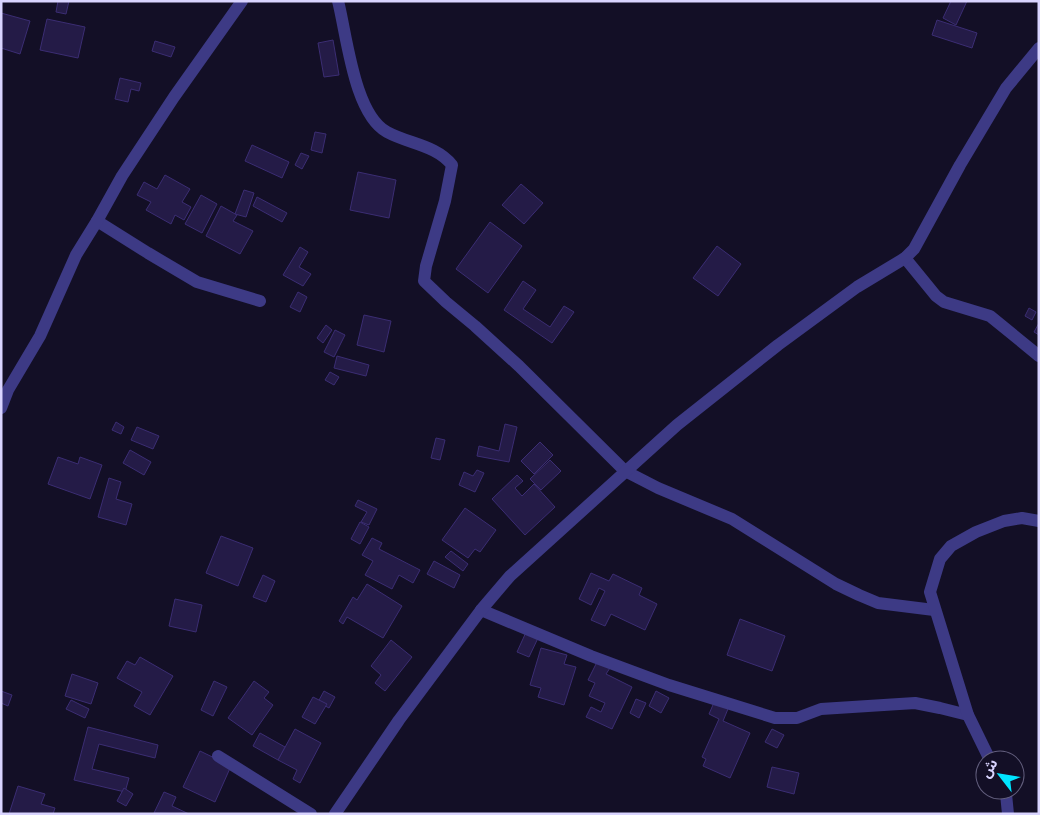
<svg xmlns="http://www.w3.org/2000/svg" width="1040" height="815" font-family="Jost,'Noto Sans Arabic',sans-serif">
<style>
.building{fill:#241b47;stroke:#3b2d73}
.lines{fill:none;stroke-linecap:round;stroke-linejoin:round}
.minor{stroke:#3d3a85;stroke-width:12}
</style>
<rect width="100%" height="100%" fill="#130f26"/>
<!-- building -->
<g class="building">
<polygon points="58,1 69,1 66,14 56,12"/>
<polygon points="951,1 967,1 956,25 943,18"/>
<polygon points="1,13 30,21 20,54 1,48"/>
<polygon points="47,19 85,27 78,58 40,50"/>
<polygon points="937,20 977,33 972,48 932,35"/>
<polygon points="333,40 339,75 324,77 318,43"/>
<polygon points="155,41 175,47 171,57 152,51"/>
<polygon points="120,78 141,83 139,91 131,89 128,102 115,99"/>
<polygon points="315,132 326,134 322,153 311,150"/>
<polygon points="252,145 289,162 282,178 245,161"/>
<polygon points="301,153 309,156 302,169 295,165"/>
<polygon points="358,172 396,180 389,218 350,210"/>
<polygon points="165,175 190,189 182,202 191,207 184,220 175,215 171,224 146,210 151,202 137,195 144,182 157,189"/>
<polygon points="521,184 543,203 524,224 502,205"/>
<polygon points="244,190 254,193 246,217 235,214"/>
<polygon points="201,195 217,204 202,233 185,224"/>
<polygon points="257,197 287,213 282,222 253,206"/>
<polygon points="221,206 237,215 233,221 253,231 240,254 206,236"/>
<polygon points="490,222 522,246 488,293 456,269"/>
<polygon points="717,246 741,264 718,296 693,278"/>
<polygon points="300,247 308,252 299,267 311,274 303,286 283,275"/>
<polygon points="523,281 536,290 523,309 550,327 564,306 574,312 552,343 504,310"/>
<polygon points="298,292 307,297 300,312 290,307"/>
<polygon points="1029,308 1036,312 1032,320 1025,316"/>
<polygon points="364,315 391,321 384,352 357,345"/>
<polygon points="1039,323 1039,335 1034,332"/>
<polygon points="326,325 332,330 323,343 317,338"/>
<polygon points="335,330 345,335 334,357 324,352"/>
<polygon points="337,356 369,365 366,376 334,368"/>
<polygon points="330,372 339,377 334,385 325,380"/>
<polygon points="116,422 124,427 121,434 112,430"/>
<polygon points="505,424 517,427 509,462 477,456 479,446 499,451"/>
<polygon points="137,427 159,436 153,449 131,440"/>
<polygon points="436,438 445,440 440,460 431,458"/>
<polygon points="540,442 553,455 534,474 521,461"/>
<polygon points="130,450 151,462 144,475 123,463"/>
<polygon points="58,457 78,464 80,457 102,465 90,499 48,484"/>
<polygon points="550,460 561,471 541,490 530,479"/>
<polygon points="477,470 484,473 475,492 459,485 464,472 473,476"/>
<polygon points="517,475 523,481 515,488 522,496 534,484 555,507 525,535 492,499"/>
<polygon points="109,478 121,482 116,499 132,504 126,525 98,517"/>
<polygon points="358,500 377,509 369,525 361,522 367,512 355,506"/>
<polygon points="465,508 496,530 480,552 475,549 468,558 442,540"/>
<polygon points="360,522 369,527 360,544 351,539"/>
<polygon points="221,536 253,548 238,586 206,573"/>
<polygon points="372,538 382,543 379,549 420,570 413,583 399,575 392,589 365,575 373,561 362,555"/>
<polygon points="451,551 468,564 463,571 445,557"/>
<polygon points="434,561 460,575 454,588 427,574"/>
<polygon points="591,573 609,581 613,574 642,588 639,595 657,604 645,630 611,614 605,626 591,620 605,591 599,588 591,605 579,599"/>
<polygon points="263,575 275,581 266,602 253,597"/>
<polygon points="367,584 402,606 383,638 347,617 343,624 339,621 353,597 357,600"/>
<polygon points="175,599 202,605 196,632 169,626"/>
<polygon points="740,619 785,636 772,671 727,655"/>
<polygon points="527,630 539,636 529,657 517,652"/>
<polygon points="391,640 412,657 385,691 375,683 381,675 371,666"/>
<polygon points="541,648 567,655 564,664 576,667 564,705 538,697 541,688 530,685"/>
<polygon points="140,657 173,676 150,715 134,706 142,692 117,678 127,661 135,665"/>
<polygon points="597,662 610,668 606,674 632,687 612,729 586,717 591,707 601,712 605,703 589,696 595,683 588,680"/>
<polygon points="72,674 98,683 91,704 65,696"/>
<polygon points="214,681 227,687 213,716 201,710"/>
<polygon points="254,681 269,692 264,698 273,705 252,735 228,718"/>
<polygon points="1,691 12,695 8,706 1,703"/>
<polygon points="324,691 335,697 329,708 318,702"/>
<polygon points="656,691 669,698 661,713 649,706"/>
<polygon points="313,697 327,704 315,724 302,717"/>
<polygon points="716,698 730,704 723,721 750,733 730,778 703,766 706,759 702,757 719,719 709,714"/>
<polygon points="636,699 646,703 639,718 630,713"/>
<polygon points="71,700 89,709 85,718 66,709"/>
<polygon points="88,727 158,745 155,758 99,744 92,769 129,778 125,792 74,780"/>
<polygon points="295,729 321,743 300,783 293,779 297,770 278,760"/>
<polygon points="772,729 784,735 777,748 765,742"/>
<polygon points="260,733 285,747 278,760 253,746"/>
<polygon points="200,751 231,766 215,802 183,787"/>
<polygon points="772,767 799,773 794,794 767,787"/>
<polygon points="18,786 45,794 41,804 55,808 53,814 9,814"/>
<polygon points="124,788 133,794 126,806 117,801"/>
<polygon points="164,792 176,797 172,806 189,814 154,813"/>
</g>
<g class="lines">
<!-- minor -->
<g class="minor">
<path d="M338,1C347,36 354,114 387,132C409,144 436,145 452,165L445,201L426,266L424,281L446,302L475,326L519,366L625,471L658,488L732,519L836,584L859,595L878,603L934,610"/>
<polyline points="97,221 148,253 197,282 260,301"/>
<polyline points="905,258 936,296 944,302 990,316 1039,356"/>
<polyline points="1,408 8,390 40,336 76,255 97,221 122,176 174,97 242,1"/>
<polyline points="481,610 591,656 669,685 775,718 797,718 821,709 915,703 940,708 968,715"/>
<polyline points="218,756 311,814"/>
<polyline points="990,760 968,715 930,592 940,559 951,546 976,532 1004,521 1022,518 1039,521"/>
<polyline points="1004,790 1006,794 1008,814"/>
<polyline points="335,814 399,720 481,610 510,576 677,425 778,345 857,287 905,258 914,249 960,165 1006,88 1039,48"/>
</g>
</g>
<!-- border -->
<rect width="1040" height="815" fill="none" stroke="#d9d4ff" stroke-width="5"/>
<!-- north arrow -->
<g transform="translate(1000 775) rotate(301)"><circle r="24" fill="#130f26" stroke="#625e7d"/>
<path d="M0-4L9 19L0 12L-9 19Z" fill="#00e5ff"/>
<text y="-8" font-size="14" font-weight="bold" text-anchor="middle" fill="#d9d4ff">ش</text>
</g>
</svg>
